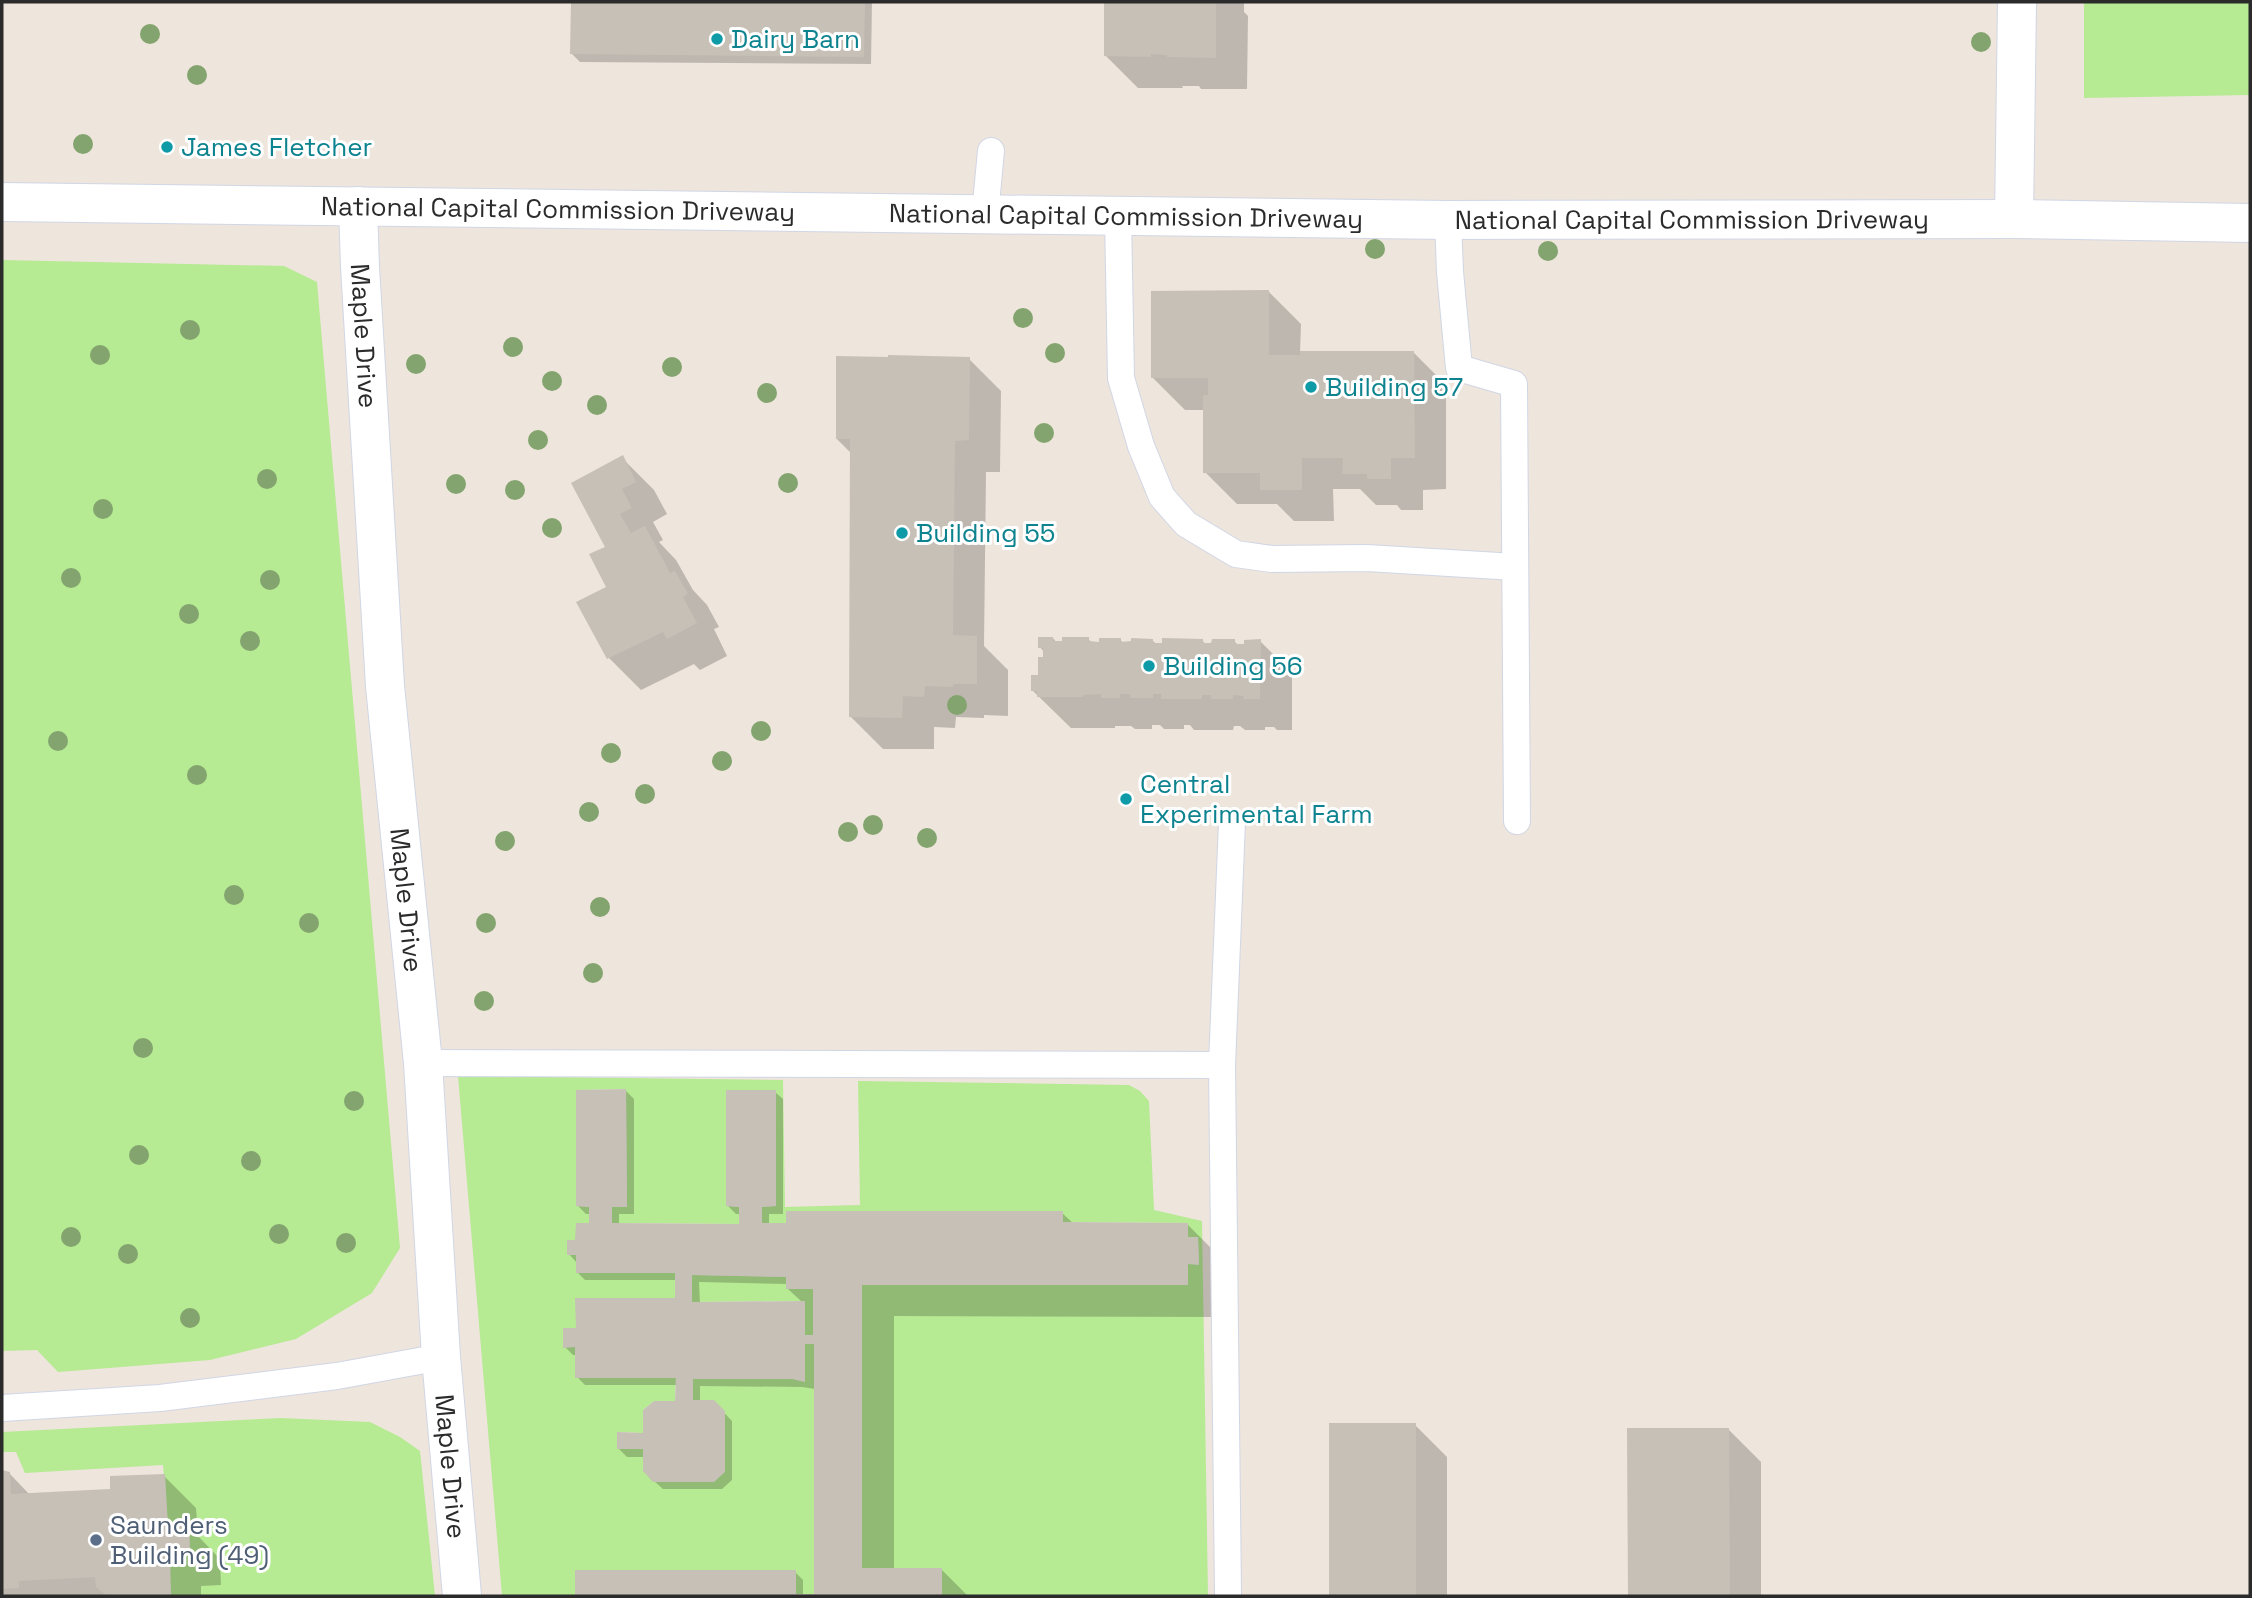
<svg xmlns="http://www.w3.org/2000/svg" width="2252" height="1598" font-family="'Space Grotesk',sans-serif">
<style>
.green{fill:#b6ea93}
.shadow{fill:#0003;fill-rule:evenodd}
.building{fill:#c6c0b7;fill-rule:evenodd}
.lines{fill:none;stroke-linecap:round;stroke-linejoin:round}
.service-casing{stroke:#d1d6e5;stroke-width:28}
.minor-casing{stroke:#d1d6e5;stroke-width:40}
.tertiary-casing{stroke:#d1d6e5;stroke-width:40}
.service{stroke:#fff;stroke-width:26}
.minor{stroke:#fff;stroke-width:38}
.tertiary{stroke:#fff;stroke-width:38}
.tree{fill:#83a46e}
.culture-dot{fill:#0f9aa8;stroke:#fff;stroke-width:2.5}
.service-dot{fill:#5c6f8a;stroke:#fff;stroke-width:2.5}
.labels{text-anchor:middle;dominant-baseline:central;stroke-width:6;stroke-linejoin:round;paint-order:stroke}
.culture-label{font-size:26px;fill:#0d838f;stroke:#fff;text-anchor:start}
.street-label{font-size:26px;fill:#2b2b2b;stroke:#fff}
.service-label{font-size:26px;fill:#4e5e75;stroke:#fff;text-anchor:start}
</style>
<rect width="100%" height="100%" fill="#eee5dc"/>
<!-- green -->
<g class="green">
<polygon points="2084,2 2250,2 2250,95 2084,98"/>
<polygon points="2,260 284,266 317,282 400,1248 372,1293 296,1339 210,1360 58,1372 37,1350 2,1351"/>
<polygon points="458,1076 783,1080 785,1207 860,1205 858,1081 1129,1085 1140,1091 1149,1101 1154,1210 1202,1221 1208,1596 942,1596 941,1568 862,1568 862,1285 1187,1285 1188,1264 1199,1264 1198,1238 1188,1237 1188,1223 1063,1222 1063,1211 786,1211 786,1223 762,1223 762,1207 776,1206 776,1090 726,1090 726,1206 739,1207 739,1224 612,1223 612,1207 627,1207 626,1089 576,1090 576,1206 589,1207 589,1223 576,1223 576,1272 675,1273 675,1298 576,1298 576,1328 563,1347 575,1347 576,1378 676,1378 675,1401 654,1401 643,1410 643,1433 617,1432 617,1449 643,1449 643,1471 693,1400 693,1379 793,1379 805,1382 805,1344 814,1344 814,1594 796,1594 796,1571 575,1570 575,1596 502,1596"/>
<polygon points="692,1275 786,1277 786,1289 813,1289 813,1335 805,1335 805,1301 692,1302"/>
<polygon points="281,1418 370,1422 400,1437 420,1451 435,1596 171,1596 167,1553 190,1554 189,1525 168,1526 163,1465 25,1473 16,1452 2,1452 2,1432"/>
</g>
<!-- shadow -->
<g class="shadow">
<polygon points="573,2 872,2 871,64 580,62 572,54"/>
<polygon points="1106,2 1244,2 1244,12 1248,16 1247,89 1201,89 1199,86 1182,86 1183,88 1138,88 1106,56"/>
<polygon points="1269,292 1301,324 1300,353 1414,353 1446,385 1446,489 1423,490 1423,510 1401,510 1397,505 1376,505 1360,489 1333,489 1334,521 1294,521 1277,504 1237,504 1205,472 1205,410 1185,410 1153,378"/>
<polygon points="969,359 1001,391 1000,472 986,472 984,646 1008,670 1008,716 984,715 984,718 956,717 955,728 934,727 934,749 883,749 851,717 851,453 837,439"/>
<polygon points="622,458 654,490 667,514 653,522 663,540 659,542 676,560 693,590 707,605 719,627 714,629 727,656 700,670 694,664 641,690 609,658 607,547"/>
<polygon points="1053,638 1057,643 1088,639 1093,643 1120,640 1124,643 1152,640 1157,645 1202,640 1206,645 1234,641 1239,646 1260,641 1292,673 1292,730 1277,730 1274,727 1265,727 1265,730 1245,730 1240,726 1234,726 1233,730 1194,730 1190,725 1184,725 1184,729 1164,729 1160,725 1152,725 1152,729 1135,729 1131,726 1115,726 1115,728 1071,728 1032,690 1040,677 1044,659 1044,652 1040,647"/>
<path d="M626,1091L634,1099V1214H619V1225H741V1214H736L728,1206L775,1092L783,1099V1214H769V1225L1062,1213L1074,1224H1187L1219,1256V1317L894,1316V1569H941L968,1596H577L576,1572H795L803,1580V1595L815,1596V1389L802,1387L700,1386V1402H714L732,1421V1480L722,1489H663L654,1481L645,1457H627L619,1449L645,1434L677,1402V1385H585L577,1377V1355H573L565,1347L577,1330L677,1300V1280H585L577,1272V1263L569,1254L591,1225V1214H586L578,1206ZM699,1282L788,1284V1289L802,1302L700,1304Z"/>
<polygon points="1331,1425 1415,1425 1447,1457 1447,1596 1331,1596"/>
<polygon points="1629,1430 1729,1430 1761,1462 1761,1596 1630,1596"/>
<polygon points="2,1472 9,1473 30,1495 112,1490 164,1476 196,1508 198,1536 220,1559 221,1585 201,1586 201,1596 2,1596"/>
</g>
<!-- building -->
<g class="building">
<polygon points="571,2 865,2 864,57 570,54"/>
<polygon points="1104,2 1216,2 1216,58 1167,57 1167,55 1151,54 1151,57 1104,56"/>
<polygon points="1269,290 1269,355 1300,355 1300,351 1414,351 1415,458 1391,458 1391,479 1367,479 1367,474 1342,474 1343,458 1302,458 1302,490 1260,490 1260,473 1203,473 1203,395 1208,395 1208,378 1151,378 1151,291"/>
<polygon points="888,355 970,357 969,440 955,441 953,635 977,636 977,684 953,684 953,687 925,686 924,697 903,696 902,718 849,717 850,439 836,439 836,356 888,357"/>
<polygon points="623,455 636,482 622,489 632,508 620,514 631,533 645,526 670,573 675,571 688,594 683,597 697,623 667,639 663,632 607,659 576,602 606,587 589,554 605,547 571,483"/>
<polygon points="1038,637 1053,637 1053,641 1062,641 1062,637 1089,637 1089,641 1099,642 1099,638 1121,638 1121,642 1131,641 1131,638 1153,639 1153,643 1162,643 1162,638 1203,639 1203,643 1211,643 1212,639 1235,639 1235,644 1244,644 1244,640 1261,639 1260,699 1243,699 1244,696 1233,695 1233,699 1211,699 1211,695 1202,695 1202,699 1161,699 1161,694 1153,694 1153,698 1130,698 1130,694 1120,694 1120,698 1101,698 1101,694 1083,695 1083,697 1037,697 1037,691 1031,691 1031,675 1038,675 1038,657 1043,657 1043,648 1038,648"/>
<path d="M626,1089L627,1207H612V1223L739,1224V1207L726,1206V1090H776V1206L762,1207V1223H786V1211H1063V1222L1188,1223V1237H1198L1199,1265L1188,1264V1285H862V1568H942V1596H575V1570H796V1594H814V1344H805V1382L793,1379H693V1400H714L725,1411V1472L714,1482H653L643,1471V1449H617V1432L643,1433V1410L654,1401H675L676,1378H575V1347L563,1348V1328H576L575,1298H675V1273H576V1255H567V1240H575L576,1223H589V1207L576,1206V1090ZM692,1275L786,1277V1289H813V1335H805V1301L692,1302Z"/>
<rect x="1329" y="1423" width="87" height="173"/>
<polygon points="1627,1428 1729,1428 1730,1596 1628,1596"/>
<polygon points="2,1470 10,1472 11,1494 110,1489 110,1476 165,1474 168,1526 189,1525 190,1554 170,1554 171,1596 107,1596 96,1587 95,1577 19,1581 19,1588 2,1589"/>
</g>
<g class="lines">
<!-- service casing -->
<g class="service-casing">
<g id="service">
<polyline points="985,214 991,151"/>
<polyline points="1118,216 1121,378 1141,446 1162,497 1186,524 1236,554 1272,559 1367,558 1515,567"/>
<polyline points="1448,220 1450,272 1459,368 1514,384 1517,821"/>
<polyline points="423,1063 1222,1065"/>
<polyline points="2,1408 160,1398 337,1376 441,1357"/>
<polyline points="1228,1596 1222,1065 1232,822"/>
</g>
</g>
<!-- minor casing -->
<g class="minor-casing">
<g id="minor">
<path id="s1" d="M358,206L360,267L385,686L423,1063L441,1357L462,1596"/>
<polyline points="2014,219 2017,2"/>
</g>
</g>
<!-- tertiary casing -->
<g class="tertiary-casing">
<g id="tertiary">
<path id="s2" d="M2,202L1448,220L2014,219L2250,223"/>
</g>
</g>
<!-- service -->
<use href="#service" class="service"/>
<!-- minor -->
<use href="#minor" class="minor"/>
<!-- tertiary -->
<use href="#tertiary" class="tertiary"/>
</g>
<!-- trees -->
<g class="tree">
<circle cx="150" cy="34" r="10"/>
<circle cx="1981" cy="42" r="10"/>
<circle cx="197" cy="75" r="10"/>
<circle cx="83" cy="144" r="10"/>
<circle cx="1375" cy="249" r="10"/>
<circle cx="1548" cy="251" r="10"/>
<circle cx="1023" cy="318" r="10"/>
<circle cx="190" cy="330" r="10"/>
<circle cx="513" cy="347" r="10"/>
<circle cx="1055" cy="353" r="10"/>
<circle cx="100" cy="355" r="10"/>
<circle cx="416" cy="364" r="10"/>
<circle cx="672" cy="367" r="10"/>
<circle cx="552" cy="381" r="10"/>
<circle cx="767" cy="393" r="10"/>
<circle cx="597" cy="405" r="10"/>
<circle cx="1044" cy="433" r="10"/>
<circle cx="538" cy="440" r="10"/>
<circle cx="267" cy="479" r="10"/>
<circle cx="788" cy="483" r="10"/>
<circle cx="456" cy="484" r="10"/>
<circle cx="515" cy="490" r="10"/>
<circle cx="103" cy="509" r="10"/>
<circle cx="552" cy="528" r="10"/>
<circle cx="71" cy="578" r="10"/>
<circle cx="270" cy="580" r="10"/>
<circle cx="189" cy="614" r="10"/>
<circle cx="250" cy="641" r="10"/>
<circle cx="957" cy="705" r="10"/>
<circle cx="761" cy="731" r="10"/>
<circle cx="58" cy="741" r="10"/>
<circle cx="611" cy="753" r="10"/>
<circle cx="722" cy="761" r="10"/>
<circle cx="197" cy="775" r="10"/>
<circle cx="645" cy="794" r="10"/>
<circle cx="589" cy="812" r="10"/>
<circle cx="873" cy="825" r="10"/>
<circle cx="848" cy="832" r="10"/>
<circle cx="927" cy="838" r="10"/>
<circle cx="505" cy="841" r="10"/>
<circle cx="234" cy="895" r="10"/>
<circle cx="600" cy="907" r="10"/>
<circle cx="309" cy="923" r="10"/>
<circle cx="486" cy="923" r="10"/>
<circle cx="593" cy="973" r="10"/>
<circle cx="484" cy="1001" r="10"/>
<circle cx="143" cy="1048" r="10"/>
<circle cx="354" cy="1101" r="10"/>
<circle cx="139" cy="1155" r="10"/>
<circle cx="251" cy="1161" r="10"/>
<circle cx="279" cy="1234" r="10"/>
<circle cx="71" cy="1237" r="10"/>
<circle cx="346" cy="1243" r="10"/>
<circle cx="128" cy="1254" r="10"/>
<circle cx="190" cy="1318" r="10"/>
</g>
<!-- markers -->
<g class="culture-dot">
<circle cx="717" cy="39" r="7"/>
<circle cx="167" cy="147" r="7"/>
<circle cx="1311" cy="387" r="7"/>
<circle cx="902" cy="533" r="7"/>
<circle cx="1149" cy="666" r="7"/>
<circle cx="1126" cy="799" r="7"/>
</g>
<circle class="service-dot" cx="96" cy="1540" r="7"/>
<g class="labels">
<!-- culture labels -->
<g class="culture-label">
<text x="731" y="39">Dairy Barn</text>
<text x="181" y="147">James Fletcher</text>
<text x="1325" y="387">Building 57</text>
<text x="916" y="533">Building 55</text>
<text x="1163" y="666">Building 56</text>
<text x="1140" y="784">Central<tspan x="1140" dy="30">Experimental Farm</tspan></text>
</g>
<!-- street labels -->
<g class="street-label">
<text stroke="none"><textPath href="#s2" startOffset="556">National Capital Commission Driveway</textPath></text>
<text stroke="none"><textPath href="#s2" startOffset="1124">National Capital Commission Driveway</textPath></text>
<text stroke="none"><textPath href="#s2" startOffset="1690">National Capital Commission Driveway</textPath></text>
<text stroke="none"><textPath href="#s1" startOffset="130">Maple Drive</textPath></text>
<text stroke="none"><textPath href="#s1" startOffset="696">Maple Drive</textPath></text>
<text stroke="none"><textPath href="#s1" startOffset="1264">Maple Drive</textPath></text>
</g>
<!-- service labels -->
<g class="service-label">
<text x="110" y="1525">Saunders<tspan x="110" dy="30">Building (49)</tspan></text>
</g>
</g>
<!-- border -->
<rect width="2252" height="1598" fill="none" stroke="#2b2b2b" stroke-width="7"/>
</svg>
